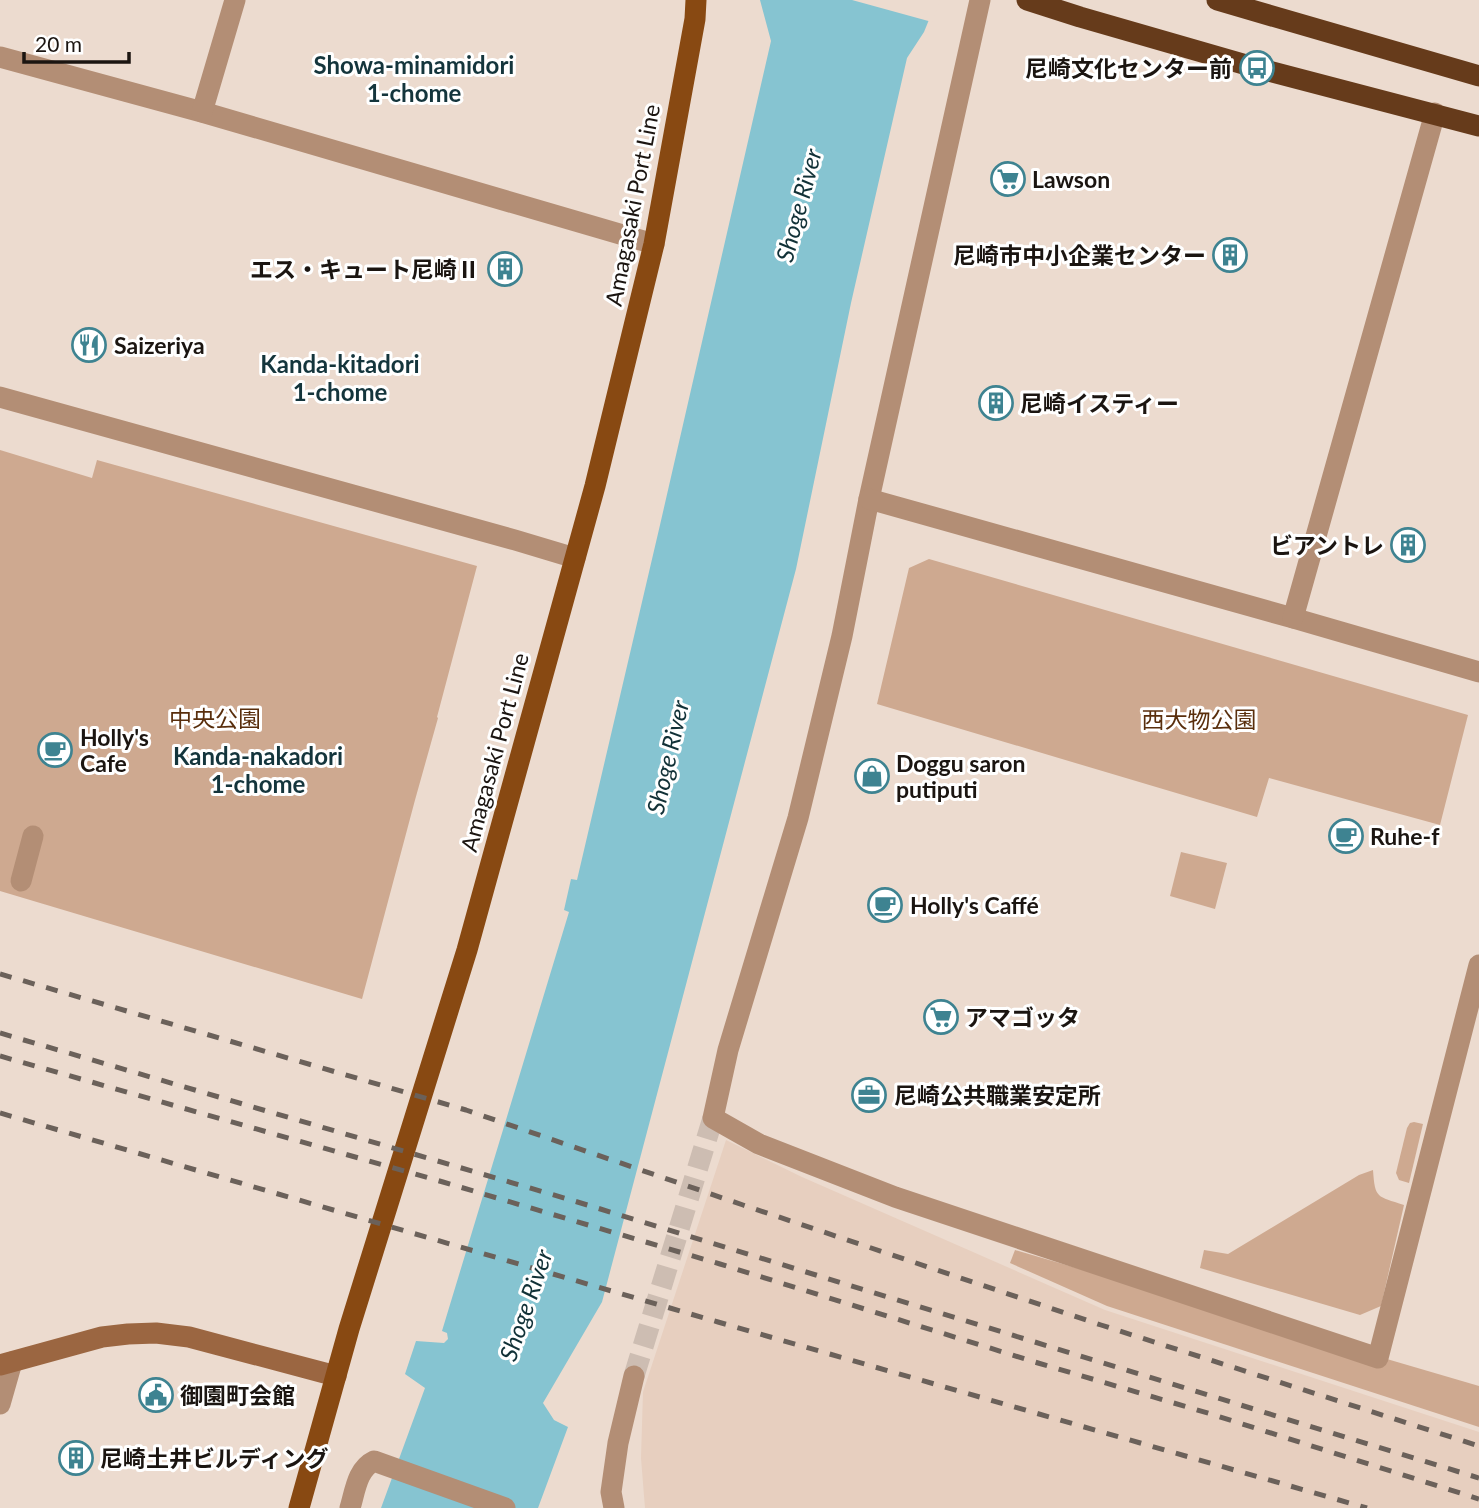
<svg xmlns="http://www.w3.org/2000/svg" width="1479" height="1508" font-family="Lato,'Noto Sans JP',sans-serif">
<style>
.built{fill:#e7cfbf}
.green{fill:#cea990}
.water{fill:#86c4d1}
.pier{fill:#ecdbcf}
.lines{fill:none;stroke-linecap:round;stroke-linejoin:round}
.street-tunnel{stroke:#cdbdb2;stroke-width:21;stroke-dasharray:21 10;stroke-linecap:butt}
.street{stroke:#b38e75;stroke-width:21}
.secondary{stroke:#9b6641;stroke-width:21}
.primary{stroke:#884912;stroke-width:21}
.highway{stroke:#663b1b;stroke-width:21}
.rail{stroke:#6b615a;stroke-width:5;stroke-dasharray:12 12;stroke-linecap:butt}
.labels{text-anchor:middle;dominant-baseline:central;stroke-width:6;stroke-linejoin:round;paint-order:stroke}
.poi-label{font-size:23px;font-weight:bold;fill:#1b1511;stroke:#fff;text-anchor:start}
.street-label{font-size:23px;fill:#1b1511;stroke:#fff}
.park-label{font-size:23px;fill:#592e0c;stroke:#fff}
.neighbourhood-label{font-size:24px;font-weight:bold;fill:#14353c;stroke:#fff}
.water-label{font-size:24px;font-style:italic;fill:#113137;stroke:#fff}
</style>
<rect width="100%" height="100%" fill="#ecdbcf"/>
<!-- built -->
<polygon class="built" points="726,1140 802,1177 1105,1310 1479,1432 1479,1508 645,1508 641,1458 643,1392"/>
<!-- green -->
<g class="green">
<polygon points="0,450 92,478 97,460 477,566 437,717 438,718 415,800 362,999 0,891"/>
<polygon points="929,559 1468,715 1440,825 1269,778 1257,817 877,704 909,568"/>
<polygon points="1181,852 1227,863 1215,909 1170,896"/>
<polygon points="1414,1122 1423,1124 1409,1183 1399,1180 1396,1173 1407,1128 1410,1123"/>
<path d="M1373,1170C1375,1199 1377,1196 1404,1205L1381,1306L1360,1315L1200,1268L1204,1250L1228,1254L1359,1175Z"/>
<polygon points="1015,1250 1479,1386 1479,1427 1107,1306 1010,1263"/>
</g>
<!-- water -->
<polygon class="water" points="760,0 937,0 924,32 907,58 851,303 796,569 602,1302 543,1403 554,1420 568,1427 538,1508 381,1508 425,1388 405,1374 416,1341 444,1343 448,1339 447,1333 442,1331 569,912 564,910 571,879 577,880 660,525 771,41"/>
<!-- pier -->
<polygon class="pier" points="852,0 940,0 932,22"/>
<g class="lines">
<!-- street-tunnel -->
<polyline class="street-tunnel" points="634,1376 713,1118"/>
<!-- street -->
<g class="street">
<polyline points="980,0 869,499 842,636 798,818 728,1050 713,1118 759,1144 895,1197 1378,1358 1479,965"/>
<polyline points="0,57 202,112 654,244"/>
<polyline points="202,112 235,0"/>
<polyline points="0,397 515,540 575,558"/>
<polyline points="869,499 1293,618 1479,672"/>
<polyline points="1293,618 1435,113"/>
<polyline points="21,881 33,836"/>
<polyline points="0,1404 12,1362"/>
<path d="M350,1508C355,1492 357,1469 374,1461L505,1508"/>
<polyline points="614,1508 611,1492 618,1443 634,1376"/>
</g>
<!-- secondary -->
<polyline class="secondary" points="0,1365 102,1337 128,1334 156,1333 189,1337 336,1376"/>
<!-- primary -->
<polyline class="primary" points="299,1508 349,1329 467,950 595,486 654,244 695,19 696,0"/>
<!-- highway -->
<g class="highway">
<polyline points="1027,0 1080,17 1257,68 1479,126"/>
<polyline points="1217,0 1479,76"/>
</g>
<!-- rail -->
<g class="rail">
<polyline points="0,974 466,1110 743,1205 1101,1325 1479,1446"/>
<polyline points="0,1033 571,1200 1479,1478"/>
<polyline points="0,1056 443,1182 720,1264 1038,1363 1211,1414 1479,1499"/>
<polyline points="0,1113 718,1322 1367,1508"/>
</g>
</g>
<!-- icons -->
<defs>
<g id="bus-ring" transform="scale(1.75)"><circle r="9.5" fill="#fff" stroke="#3e8391" stroke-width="1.5"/><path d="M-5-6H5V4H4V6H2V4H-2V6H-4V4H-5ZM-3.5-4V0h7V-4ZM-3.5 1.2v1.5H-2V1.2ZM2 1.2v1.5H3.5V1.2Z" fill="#3e8391"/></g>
<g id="supermarket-ring" transform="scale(1.75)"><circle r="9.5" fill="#fff" stroke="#3e8391" stroke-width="1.5"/><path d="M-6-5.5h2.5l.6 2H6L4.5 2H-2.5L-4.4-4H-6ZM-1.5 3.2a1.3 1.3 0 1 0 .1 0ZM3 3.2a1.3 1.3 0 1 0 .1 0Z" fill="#3e8391"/></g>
<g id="building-ring" transform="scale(1.75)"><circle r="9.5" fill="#fff" stroke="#3e8391" stroke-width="1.5"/><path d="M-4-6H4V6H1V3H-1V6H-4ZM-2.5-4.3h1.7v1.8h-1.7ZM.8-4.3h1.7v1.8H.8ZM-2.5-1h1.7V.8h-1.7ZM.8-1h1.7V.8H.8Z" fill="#3e8391"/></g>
<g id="restaurant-ring" transform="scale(1.75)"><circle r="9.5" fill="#fff" stroke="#3e8391" stroke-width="1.5"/><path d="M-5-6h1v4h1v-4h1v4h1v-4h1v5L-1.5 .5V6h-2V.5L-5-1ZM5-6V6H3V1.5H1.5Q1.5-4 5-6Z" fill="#3e8391"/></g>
<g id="cafe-ring" transform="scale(1.75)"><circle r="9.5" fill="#fff" stroke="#3e8391" stroke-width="1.5"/><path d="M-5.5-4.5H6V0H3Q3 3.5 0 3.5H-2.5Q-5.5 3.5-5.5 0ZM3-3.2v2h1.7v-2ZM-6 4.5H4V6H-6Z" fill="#3e8391"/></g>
<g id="shop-ring" transform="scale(1.75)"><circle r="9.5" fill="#fff" stroke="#3e8391" stroke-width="1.5"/><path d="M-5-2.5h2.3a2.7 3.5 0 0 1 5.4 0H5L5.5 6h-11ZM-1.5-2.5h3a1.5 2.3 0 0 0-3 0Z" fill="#3e8391"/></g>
<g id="office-ring" transform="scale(1.75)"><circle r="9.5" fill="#fff" stroke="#3e8391" stroke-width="1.5"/><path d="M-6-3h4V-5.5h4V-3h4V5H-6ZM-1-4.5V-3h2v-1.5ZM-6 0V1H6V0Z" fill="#3e8391"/></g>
<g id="civic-ring" transform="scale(1.75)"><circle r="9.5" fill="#fff" stroke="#3e8391" stroke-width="1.5"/><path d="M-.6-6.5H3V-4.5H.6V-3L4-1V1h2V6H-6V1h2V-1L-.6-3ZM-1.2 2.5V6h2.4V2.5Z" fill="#3e8391"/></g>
</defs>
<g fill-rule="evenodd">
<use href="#bus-ring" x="1257" y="68"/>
<use href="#supermarket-ring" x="1008" y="179"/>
<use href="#building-ring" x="1230" y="255"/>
<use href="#building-ring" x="505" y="269"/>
<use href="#restaurant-ring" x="89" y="345"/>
<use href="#building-ring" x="996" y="403"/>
<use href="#building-ring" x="1408" y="545"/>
<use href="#cafe-ring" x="55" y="750"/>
<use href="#shop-ring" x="872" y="776"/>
<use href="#cafe-ring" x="1346" y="836"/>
<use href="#cafe-ring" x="885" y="905"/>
<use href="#supermarket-ring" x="941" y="1017"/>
<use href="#office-ring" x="869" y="1095"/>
<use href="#civic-ring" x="156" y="1395"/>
<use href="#building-ring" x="76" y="1458"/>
</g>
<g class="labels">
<!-- poi labels -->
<g class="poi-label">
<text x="1232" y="68" text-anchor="end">尼崎文化センター前</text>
<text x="1032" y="179">Lawson</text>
<text x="1206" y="255" text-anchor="end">尼崎市中小企業センター</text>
<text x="480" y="269" text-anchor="end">エス・キュート尼崎Ⅱ</text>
<text x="114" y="345">Saizeriya</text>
<text x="1020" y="403">尼崎イスティー</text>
<text x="1384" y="545" text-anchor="end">ビアントレ</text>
<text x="80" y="737">Holly's<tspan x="80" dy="26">Cafe</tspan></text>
<text x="896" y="763">Doggu saron<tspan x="896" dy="26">putiputi</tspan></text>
<text x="1370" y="836">Ruhe-f</text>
<text x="910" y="905">Holly's Caffé</text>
<text x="965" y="1017">アマゴッタ</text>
<text x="894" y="1095">尼崎公共職業安定所</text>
<text x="180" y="1395">御園町会館</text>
<text x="100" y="1458">尼崎土井ビルディング</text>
</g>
<!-- street labels -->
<g class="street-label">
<text transform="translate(632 205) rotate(-79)">Amagasaki Port Line</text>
<text transform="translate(494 752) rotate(-75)">Amagasaki Port Line</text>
</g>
<!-- park labels -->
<g class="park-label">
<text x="215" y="718">中央公園</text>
<text x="1199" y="719">西大物公園</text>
</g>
<!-- neighbourhood labels -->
<g class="neighbourhood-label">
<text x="414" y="64">Showa-minamidori<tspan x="414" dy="28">1-chome</tspan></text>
<text x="340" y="363">Kanda-kitadori<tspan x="340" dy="28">1-chome</tspan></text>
<text x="258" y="755">Kanda-nakadori<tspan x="258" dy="28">1-chome</tspan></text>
</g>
<!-- water labels -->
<g class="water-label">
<text transform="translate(798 205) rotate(-75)">Shoge River</text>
<text transform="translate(667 757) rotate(-77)">Shoge River</text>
<text transform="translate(525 1305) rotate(-71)">Shoge River</text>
</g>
</g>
<!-- scale -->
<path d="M24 52v10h105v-10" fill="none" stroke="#1b1511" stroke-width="3.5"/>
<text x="35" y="52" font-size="21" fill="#1b1511" stroke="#ffffff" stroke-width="5" paint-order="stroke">20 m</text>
</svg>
